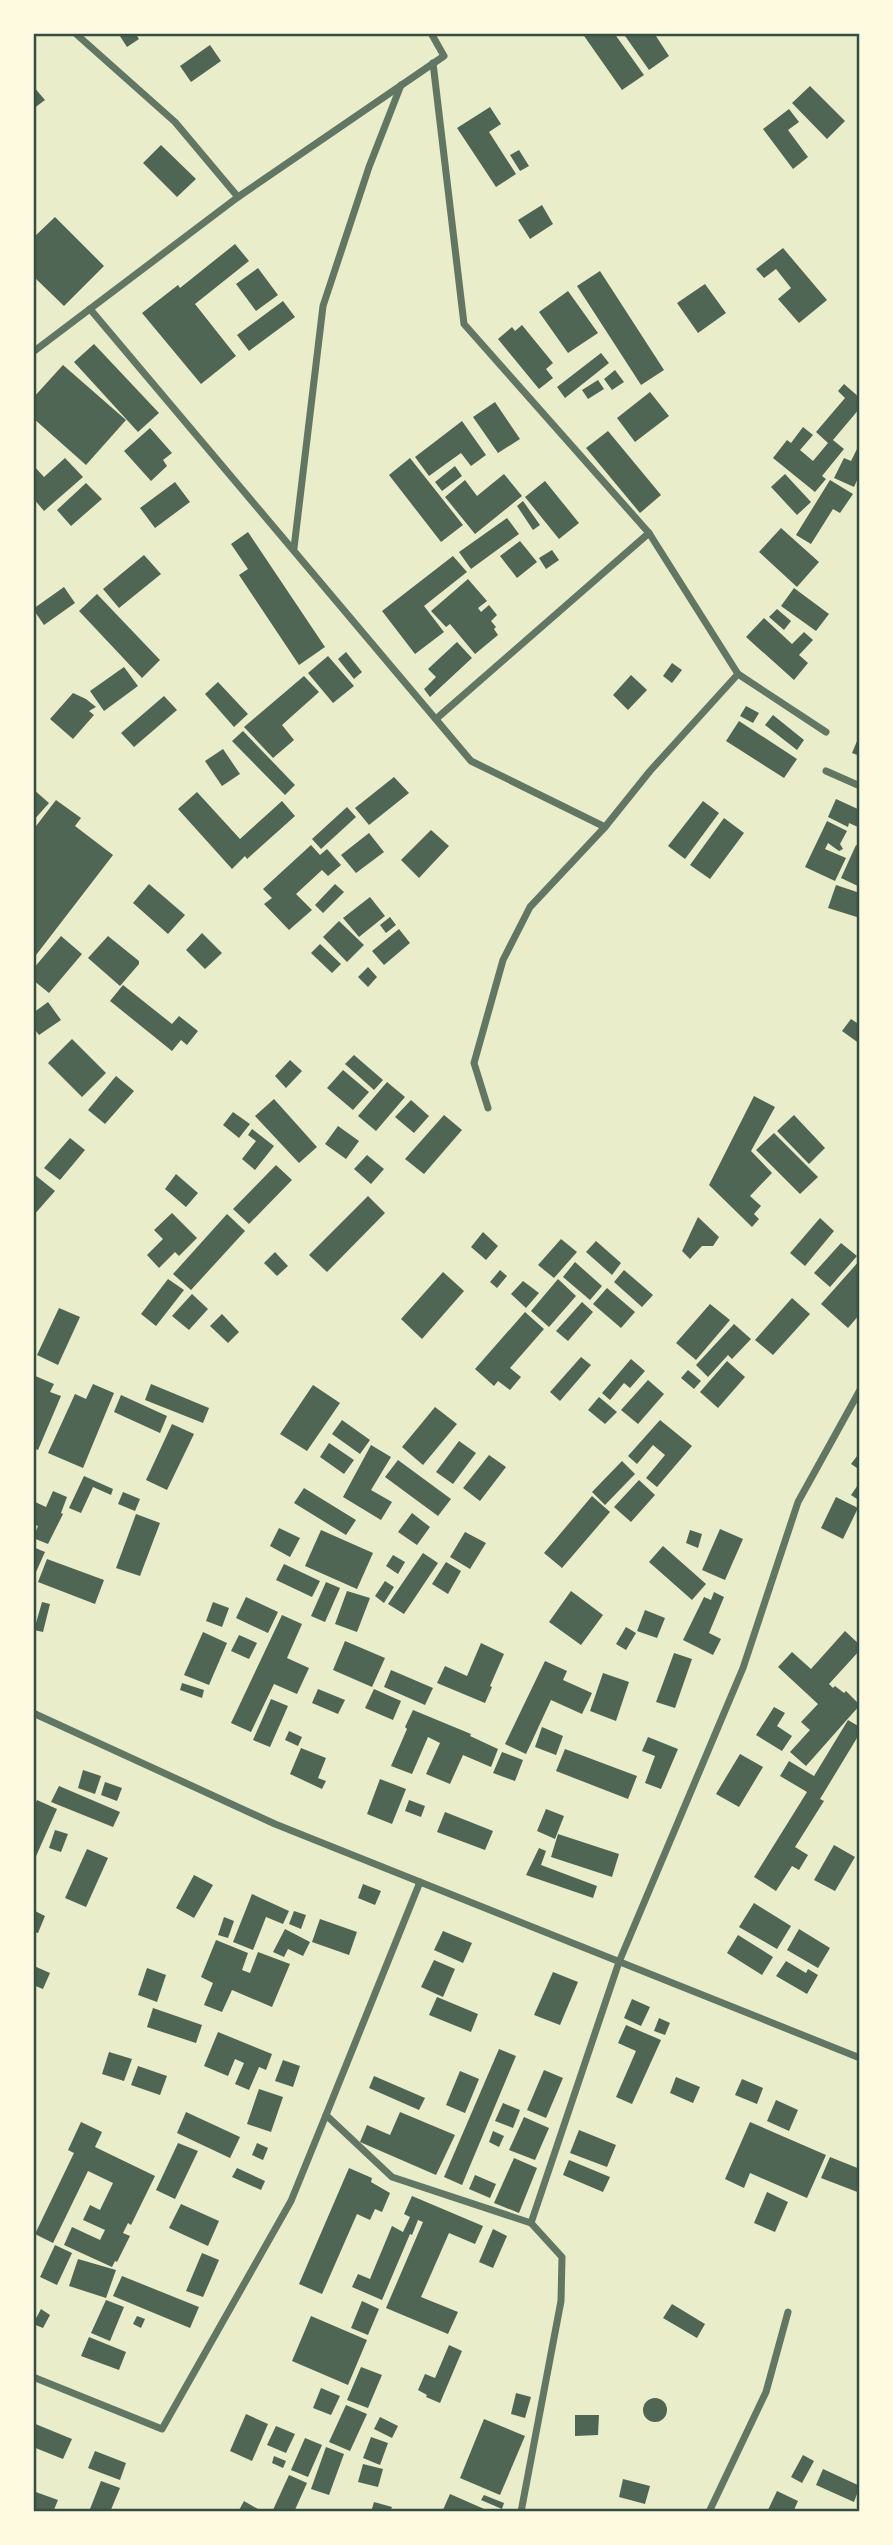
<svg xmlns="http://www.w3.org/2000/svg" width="893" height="2545" font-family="Manrope,sans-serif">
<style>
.building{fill:#4f6655}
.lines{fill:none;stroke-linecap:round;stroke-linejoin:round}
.minor{stroke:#617663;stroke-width:7}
.neatline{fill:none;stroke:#344e41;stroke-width:2.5}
</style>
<rect width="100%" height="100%" fill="#e9edc9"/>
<!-- building -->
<g class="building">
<polygon points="118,33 135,33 139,39 127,47"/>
<polygon points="582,33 614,33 644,75 622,90"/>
<polygon points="623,33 654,33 669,56 649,70"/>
<polygon points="210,45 221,61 191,82 180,66"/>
<polygon points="33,86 45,100 33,109"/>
<polygon points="810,86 845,121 827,139 792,103"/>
<polygon points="490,107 501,124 489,132 516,174 496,187 457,128"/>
<polygon points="789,109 799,122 788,130 808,157 793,169 763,129"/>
<polygon points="161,145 196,179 177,197 143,163"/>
<polygon points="519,150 529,166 520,171 510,155"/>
<polygon points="542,205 553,224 530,239 518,220"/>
<polygon points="55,217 104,266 64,306 33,276 33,238"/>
<polygon points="235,244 249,261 195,304 236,356 201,384 142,313 178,285 180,288"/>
<polygon points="783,248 827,300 799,323 778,299 791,288 776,269 764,278 756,269"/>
<polygon points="258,268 278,295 256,311 236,284"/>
<polygon points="600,271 664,370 641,385 577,286"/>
<polygon points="705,284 726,313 698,333 677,303"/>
<polygon points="568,291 598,333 568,353 539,312"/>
<polygon points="283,301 295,317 249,351 237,335"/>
<polygon points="522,325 553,363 546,369 553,378 539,389 498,339 512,327 515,331"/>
<polygon points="94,344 159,413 138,432 74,362"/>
<polygon points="601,353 609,363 565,398 557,387"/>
<polygon points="63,365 126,420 86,465 33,418 33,398"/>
<polygon points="615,370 624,382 612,390 604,379"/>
<polygon points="598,380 604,389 588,399 582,390"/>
<polygon points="844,384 860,398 860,408 833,440 844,449 822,476 826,479 815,492 773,458 787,440 791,443 803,427 813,435 800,450 813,461 828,443 816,432 845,398 838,391"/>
<polygon points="650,392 669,416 635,442 617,418"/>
<polygon points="495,402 520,439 498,453 473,417"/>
<polygon points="462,421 486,455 471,466 461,453 429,476 415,457"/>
<polygon points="150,428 172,453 163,460 167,466 151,481 124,451"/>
<polygon points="608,431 661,495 640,513 586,448"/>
<polygon points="860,443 860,474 854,487 834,478 844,458 851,461"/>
<polygon points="65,458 83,477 44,511 33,498 33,465 44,477"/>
<polygon points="410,458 463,525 441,542 389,475"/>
<polygon points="455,466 462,476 442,491 435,482"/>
<polygon points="504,474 522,496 475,534 445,497 465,480 477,496"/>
<polygon points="785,474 811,502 797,515 771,487"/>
<polygon points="830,480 853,494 840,513 833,509 811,544 796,535"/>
<polygon points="545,481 579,523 559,539 525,497"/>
<polygon points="175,482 190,502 155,528 140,508"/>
<polygon points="86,483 102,499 71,526 57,510"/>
<polygon points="523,501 540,525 533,530 517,506"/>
<polygon points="507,518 519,534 471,569 459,552"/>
<polygon points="781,528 819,562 797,587 759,552"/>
<polygon points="248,532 325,647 299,665 239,575 248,569 231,544"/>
<polygon points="520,541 537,562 517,578 500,556"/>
<polygon points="552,550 559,560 546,569 539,558"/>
<polygon points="144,555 161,574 119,608 103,589"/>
<polygon points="453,556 467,572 424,606 444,632 415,654 382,611"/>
<polygon points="468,579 487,601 478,608 481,612 489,605 497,615 491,621 496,627 494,629 498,635 475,654 450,624 446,627 431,611"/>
<polygon points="64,587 75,603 44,625 33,609"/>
<polygon points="794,588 829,614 816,631 781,606"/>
<polygon points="97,594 160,660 142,678 79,611"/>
<polygon points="777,609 791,621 784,630 769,617"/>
<polygon points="764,618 792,644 804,632 813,640 799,655 808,663 794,680 746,637"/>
<polygon points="457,642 472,658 430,697 424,689 436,677 428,669"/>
<polygon points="346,652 362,672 354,679 338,659"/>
<polygon points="328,656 354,686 333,703 308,673"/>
<polygon points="672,663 682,670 672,683 663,676"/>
<polygon points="124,667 138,686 104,711 90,691"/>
<polygon points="631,675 647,690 628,710 613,695"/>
<polygon points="304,676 319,692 282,725 294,740 273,758 244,727"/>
<polygon points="218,682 248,714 234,727 205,694"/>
<polygon points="73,693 86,699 96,707 89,711 94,715 73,739 50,719"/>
<polygon points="164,696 177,710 134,747 121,733"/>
<polygon points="746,706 759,713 753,723 740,716"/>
<polygon points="773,715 804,740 797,750 765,725"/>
<polygon points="739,721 797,759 784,778 726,741"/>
<polygon points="243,731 295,785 285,795 232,741"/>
<polygon points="860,734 860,756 852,753"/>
<polygon points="223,749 240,774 222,786 205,761"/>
<polygon points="394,777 409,793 369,825 355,808"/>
<polygon points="33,789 49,803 33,821"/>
<polygon points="197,792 240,839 282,801 295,816 247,859 245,856 232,869 178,809"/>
<polygon points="836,799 860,810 860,828 849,823 848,827 828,817"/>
<polygon points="56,800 81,818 75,826 113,855 33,959 33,830"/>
<polygon points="703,801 719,813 685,859 668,846"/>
<polygon points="347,807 356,817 321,849 312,839"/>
<polygon points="724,818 744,833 710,879 690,865"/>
<polygon points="827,821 847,831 840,844 843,849 839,851 828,843 825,849 846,858 835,881 805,867"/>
<polygon points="431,830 449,846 419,878 401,860"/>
<polygon points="369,833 384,852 356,873 341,855"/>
<polygon points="311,845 320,855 327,849 341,865 328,876 322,870 296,894 312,910 289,930 264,904 272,898 263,889"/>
<polygon points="856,845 860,846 860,887 841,878"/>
<polygon points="149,884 185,915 168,934 133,903"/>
<polygon points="335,884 344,892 323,913 315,905"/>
<polygon points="836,885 860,893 860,918 828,908"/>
<polygon points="370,897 385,916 359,937 343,918"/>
<polygon points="390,917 396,925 386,933 380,925"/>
<polygon points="339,921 364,945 347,962 323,937"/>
<polygon points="399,929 410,943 384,965 372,951"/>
<polygon points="202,933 222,953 205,969 186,950"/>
<polygon points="61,936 82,954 49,993 33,980 33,969"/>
<polygon points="108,936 139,961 139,964 120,986 88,958"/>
<polygon points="320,944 341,964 332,973 311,953"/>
<polygon points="368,967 377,977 368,987 358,977"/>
<polygon points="123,985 172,1024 179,1016 198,1031 187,1045 181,1040 172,1051 110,1001"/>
<polygon points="48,1002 61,1020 39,1035 33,1027 33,1013"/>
<polygon points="851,1019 860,1025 860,1044 842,1031"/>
<polygon points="72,1039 106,1073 82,1097 48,1063"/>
<polygon points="354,1055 383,1080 374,1090 345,1064"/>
<polygon points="290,1060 302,1071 286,1088 275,1076"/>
<polygon points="343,1070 369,1092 353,1110 327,1088"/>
<polygon points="116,1076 134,1091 105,1124 88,1110"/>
<polygon points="387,1082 405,1097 376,1131 358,1116"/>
<polygon points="754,1096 775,1107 751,1151 772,1173 750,1196 761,1206 754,1214 759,1219 752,1227 709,1185"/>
<polygon points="274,1099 317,1147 299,1163 255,1116"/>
<polygon points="411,1100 429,1116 414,1133 395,1117"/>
<polygon points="233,1112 250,1124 239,1138 223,1125"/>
<polygon points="444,1115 462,1130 424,1174 405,1159"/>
<polygon points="794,1115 825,1148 809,1164 777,1131"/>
<polygon points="338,1126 359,1141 346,1159 325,1144"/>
<polygon points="252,1129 274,1146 255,1170 242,1159 256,1141 248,1135"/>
<polygon points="774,1133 818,1177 800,1194 756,1150"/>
<polygon points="70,1138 85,1150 60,1180 44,1168"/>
<polygon points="367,1155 384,1169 371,1184 354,1169"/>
<polygon points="276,1165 292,1180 249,1224 233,1209"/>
<polygon points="176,1174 198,1193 186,1207 165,1189"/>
<polygon points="35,1175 55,1191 33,1216 33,1177"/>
<polygon points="368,1196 385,1213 327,1272 309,1255"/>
<polygon points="172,1213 197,1238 179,1256 175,1252 159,1268 147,1255 163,1239 154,1230"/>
<polygon points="227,1214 245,1231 191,1290 173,1274"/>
<polygon points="698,1217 719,1237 713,1246 702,1246 690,1259 682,1251"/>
<polygon points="820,1218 834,1231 805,1266 790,1253"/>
<polygon points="483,1232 498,1246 486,1260 471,1247"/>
<polygon points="561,1239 577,1252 554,1278 538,1265"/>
<polygon points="596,1241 621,1263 612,1275 586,1252"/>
<polygon points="841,1243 857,1256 830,1287 814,1273"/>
<polygon points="275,1252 288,1266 277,1276 264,1263"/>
<polygon points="860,1260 860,1314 848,1328 821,1304"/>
<polygon points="575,1262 602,1286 590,1300 563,1277"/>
<polygon points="500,1270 507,1276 497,1288 490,1282"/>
<polygon points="624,1270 653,1295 642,1307 614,1282"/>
<polygon points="443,1272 464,1291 422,1339 401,1319"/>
<polygon points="168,1279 184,1290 156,1326 141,1314"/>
<polygon points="558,1279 576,1296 549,1327 531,1311"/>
<polygon points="523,1281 539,1293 526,1308 511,1294"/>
<polygon points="607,1288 635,1312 621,1328 593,1304"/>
<polygon points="192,1294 208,1309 189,1330 172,1316"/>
<polygon points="792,1298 810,1314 773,1355 755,1340"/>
<polygon points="582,1302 593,1312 568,1341 556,1331"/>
<polygon points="710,1304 730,1320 696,1360 676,1343"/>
<polygon points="59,1308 80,1317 58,1365 37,1355"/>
<polygon points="525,1312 544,1329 510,1368 521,1377 510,1390 498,1381 494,1386 475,1369"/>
<polygon points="222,1314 239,1332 228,1343 210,1326"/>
<polygon points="734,1324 751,1339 732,1359 728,1355 708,1377 696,1365"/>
<polygon points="581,1357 591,1365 560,1401 550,1392"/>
<polygon points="631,1359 645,1371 630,1388 624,1383 610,1400 602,1393"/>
<polygon points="727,1361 745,1377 718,1408 700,1392"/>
<polygon points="688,1370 701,1381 694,1389 681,1378"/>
<polygon points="33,1375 54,1384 50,1392 61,1396 38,1450 33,1448"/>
<polygon points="648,1380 664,1394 638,1424 621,1410"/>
<polygon points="93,1384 114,1393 83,1468 48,1453 75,1394 86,1399"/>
<polygon points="151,1384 209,1408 203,1423 145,1400"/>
<polygon points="313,1385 340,1403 307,1451 280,1434"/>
<polygon points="121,1395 167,1416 160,1433 114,1412"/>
<polygon points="599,1397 617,1412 605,1424 588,1410"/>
<polygon points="435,1407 457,1424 423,1465 402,1447"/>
<polygon points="342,1420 370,1440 360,1454 332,1434"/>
<polygon points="660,1420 692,1446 657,1487 646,1478 665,1455 653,1445 637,1464 628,1456"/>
<polygon points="172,1424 194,1434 167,1490 146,1480"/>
<polygon points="459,1441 476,1453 453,1484 436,1472"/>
<polygon points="329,1443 354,1460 344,1474 320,1457"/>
<polygon points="371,1445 391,1457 371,1490 392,1502 381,1520 343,1497"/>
<polygon points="860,1452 860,1470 851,1464"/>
<polygon points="489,1455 506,1467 480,1501 463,1488"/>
<polygon points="398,1460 451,1499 438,1516 385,1477"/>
<polygon points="622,1461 635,1474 605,1505 592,1492"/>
<polygon points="84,1476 113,1489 111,1495 93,1487 81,1513 69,1508"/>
<polygon points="639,1480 655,1495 631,1522 614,1507"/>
<polygon points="860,1482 860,1501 851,1495"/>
<polygon points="304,1488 356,1520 346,1535 294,1503"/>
<polygon points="53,1491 67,1497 61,1513 63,1514 48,1544 33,1538 38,1526 33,1524 33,1501 46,1507"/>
<polygon points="123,1492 140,1499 135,1511 118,1504"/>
<polygon points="592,1496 610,1512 562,1568 544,1553"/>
<polygon points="836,1497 858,1508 843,1539 821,1528"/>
<polygon points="412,1513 430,1527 417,1545 398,1532"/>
<polygon points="136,1514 160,1523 140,1576 116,1568"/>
<polygon points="279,1528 300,1538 290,1557 270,1546"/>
<polygon points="720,1529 743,1539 725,1580 702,1570"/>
<polygon points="321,1530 373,1553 357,1589 305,1566"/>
<polygon points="690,1530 702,1534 698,1548 686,1543"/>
<polygon points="465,1532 486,1543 470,1569 450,1557"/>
<polygon points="663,1546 706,1584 692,1600 649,1562"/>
<polygon points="33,1547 45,1552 36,1572 33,1570"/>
<polygon points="423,1553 438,1563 404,1614 388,1604"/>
<polygon points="393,1555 405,1562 398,1574 386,1566"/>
<polygon points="47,1559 104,1580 95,1604 38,1582"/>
<polygon points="446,1562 461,1571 448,1594 432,1584"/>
<polygon points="284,1564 320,1581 312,1597 276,1580"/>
<polygon points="385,1581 394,1587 384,1603 375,1596"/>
<polygon points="326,1582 340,1588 325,1622 311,1616"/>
<polygon points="347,1591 370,1598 357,1632 335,1624"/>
<polygon points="571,1591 603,1615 581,1645 549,1622"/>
<polygon points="714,1592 724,1597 709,1633 721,1639 713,1655 683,1640 704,1597 711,1600"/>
<polygon points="246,1597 278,1612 268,1633 236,1618"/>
<polygon points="42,1602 50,1604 43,1632 34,1630"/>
<polygon points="213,1602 229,1608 222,1627 206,1621"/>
<polygon points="645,1610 665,1618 657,1638 637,1631"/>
<polygon points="282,1615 302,1624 287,1658 309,1668 297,1694 274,1684 251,1732 231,1723"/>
<polygon points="626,1627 636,1633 626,1650 616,1644"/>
<polygon points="845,1631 860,1645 860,1650 829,1684 833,1688 835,1686 844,1693 846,1691 860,1705 806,1766 790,1752 810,1730 801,1722 818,1704 778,1667 792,1652 811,1669"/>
<polygon points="203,1632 227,1643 209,1685 184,1675"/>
<polygon points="239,1635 257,1643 249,1659 231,1651"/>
<polygon points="345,1641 385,1658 372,1687 333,1670"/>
<polygon points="481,1643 504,1654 490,1686 492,1687 485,1703 437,1683 445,1666 467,1676"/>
<polygon points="674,1653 692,1659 675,1708 656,1702"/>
<polygon points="545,1661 567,1671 563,1680 592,1693 582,1714 551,1700 526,1754 505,1744"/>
<polygon points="391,1670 433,1688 425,1705 384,1687"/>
<polygon points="603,1673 629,1682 616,1721 590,1711"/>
<polygon points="182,1683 204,1690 202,1698 180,1690"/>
<polygon points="318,1689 345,1700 338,1714 312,1703"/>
<polygon points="374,1689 401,1701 393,1720 365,1708"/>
<polygon points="271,1699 288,1706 270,1747 253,1740"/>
<polygon points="774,1707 785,1713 777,1726 792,1736 782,1751 756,1735"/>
<polygon points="413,1710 471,1734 470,1736 498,1749 491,1767 463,1755 450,1784 426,1774 440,1743 428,1737 412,1774 391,1766 407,1729 405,1727"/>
<polygon points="848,1720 860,1727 860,1733 820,1799 824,1801 795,1847 808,1855 799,1870 792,1866 776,1891 754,1877 807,1792 780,1776 789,1761 814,1776"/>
<polygon points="542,1727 563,1736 556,1755 535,1747"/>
<polygon points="289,1731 302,1737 298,1746 285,1740"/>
<polygon points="648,1737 678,1749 661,1789 645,1783 655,1756 642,1751"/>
<polygon points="301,1748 326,1758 318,1778 326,1781 322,1789 290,1774"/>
<polygon points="565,1749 637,1776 628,1799 556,1771"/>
<polygon points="502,1752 523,1760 515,1781 493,1773"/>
<polygon points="740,1754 763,1767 739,1807 716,1794"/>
<polygon points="83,1770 101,1776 95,1794 78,1788"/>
<polygon points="380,1779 406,1789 392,1824 367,1814"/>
<polygon points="105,1782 122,1788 117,1801 101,1795"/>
<polygon points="59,1786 120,1812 113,1827 51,1802"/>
<polygon points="37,1800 57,1809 33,1863 33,1808"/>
<polygon points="409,1800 425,1806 421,1817 405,1811"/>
<polygon points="546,1809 564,1816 555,1839 537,1831"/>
<polygon points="445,1812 493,1831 485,1850 437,1832"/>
<polygon points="55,1830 68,1834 61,1852 49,1848"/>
<polygon points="558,1834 619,1854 612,1877 551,1857"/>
<polygon points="834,1845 855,1857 835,1891 814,1880"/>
<polygon points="539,1848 546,1851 541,1865 597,1886 593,1898 526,1875"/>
<polygon points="87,1849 108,1858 86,1907 65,1898"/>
<polygon points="194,1875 213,1885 194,1918 176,1908"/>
<polygon points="363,1884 381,1891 375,1905 358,1898"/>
<polygon points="252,1894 289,1911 283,1924 266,1917 253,1950 233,1942"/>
<polygon points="754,1903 791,1926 777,1949 739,1927"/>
<polygon points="35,1911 45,1916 38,1933 33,1932"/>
<polygon points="294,1911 306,1915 301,1929 289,1924"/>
<polygon points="224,1917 234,1921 228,1938 218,1935"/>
<polygon points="320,1919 357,1932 349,1955 312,1942"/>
<polygon points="285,1929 310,1942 303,1956 288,1949 284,1957 273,1952"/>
<polygon points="799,1929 830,1948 818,1968 787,1950"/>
<polygon points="443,1931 472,1943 463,1963 434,1950"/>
<polygon points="738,1935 773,1957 762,1975 727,1953"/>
<polygon points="216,1940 248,1953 242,1970 250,1973 258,1952 290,1964 272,2007 232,1990 222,2012 204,2005 213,1983 201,1977"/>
<polygon points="434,1960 455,1969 443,1997 421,1987"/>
<polygon points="786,1961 806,1973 808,1969 818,1975 807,1994 776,1976"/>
<polygon points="34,1966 50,1973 43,1989 33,1985"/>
<polygon points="147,1968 166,1975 157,2002 138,1995"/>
<polygon points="553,1972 578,1982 560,2025 534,2015"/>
<polygon points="437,1997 478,2014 471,2032 429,2015"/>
<polygon points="632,1999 650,2007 641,2026 624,2018"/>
<polygon points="153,2008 202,2025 196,2043 147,2027"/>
<polygon points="659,2018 670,2023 665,2035 654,2031"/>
<polygon points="626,2025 661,2040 632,2104 616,2097 636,2051 618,2043"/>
<polygon points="218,2032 272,2054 266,2070 259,2067 249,2090 235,2084 244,2063 235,2059 228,2076 204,2066"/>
<polygon points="499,2049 516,2056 462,2185 444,2177"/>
<polygon points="109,2052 132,2059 124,2081 102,2074"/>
<polygon points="283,2060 300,2066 293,2087 275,2081"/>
<polygon points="138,2066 167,2076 160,2095 131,2085"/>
<polygon points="544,2070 563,2078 546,2118 527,2110"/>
<polygon points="460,2071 479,2079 465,2113 446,2105"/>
<polygon points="374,2076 425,2098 419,2110 369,2088"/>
<polygon points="676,2077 700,2087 693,2103 670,2093"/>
<polygon points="742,2079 763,2088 757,2104 735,2095"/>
<polygon points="259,2089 283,2097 271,2132 247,2124"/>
<polygon points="776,2100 798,2110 789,2131 767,2121"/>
<polygon points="503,2103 520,2110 513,2128 495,2121"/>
<polygon points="186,2112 240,2137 230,2158 177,2133"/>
<polygon points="400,2112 455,2135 436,2175 360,2142 367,2125 390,2135"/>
<polygon points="524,2117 549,2128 535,2160 509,2150"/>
<polygon points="81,2122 102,2132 95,2147 155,2176 131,2225 128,2223 123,2233 130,2236 117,2262 115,2261 112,2267 64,2245 72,2227 100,2240 105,2230 83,2220 90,2205 100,2210 113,2183 88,2171 53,2243 35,2234 74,2153 68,2150"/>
<polygon points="750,2122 826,2155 807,2198 750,2173 744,2188 725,2179"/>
<polygon points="579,2130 616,2145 607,2167 570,2153"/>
<polygon points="493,2131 504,2136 499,2147 489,2142"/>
<polygon points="178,2143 198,2151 175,2199 156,2190"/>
<polygon points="257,2143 268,2148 263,2160 252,2155"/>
<polygon points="830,2157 860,2169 860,2193 821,2178"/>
<polygon points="514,2158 537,2168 519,2213 494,2203"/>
<polygon points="569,2160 610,2177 603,2192 563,2175"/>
<polygon points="237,2168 265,2181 261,2190 232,2177"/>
<polygon points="349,2168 372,2178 371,2182 390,2193 382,2212 375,2209 370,2220 357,2214 322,2294 299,2284"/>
<polygon points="475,2175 496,2184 490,2198 469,2189"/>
<polygon points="767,2192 788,2202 775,2232 754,2223"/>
<polygon points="412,2196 483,2226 475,2244 449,2233 421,2297 458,2312 448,2334 386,2308 423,2222 418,2220 412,2235 410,2234 382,2300 352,2287 358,2274 370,2279 392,2226 403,2232 410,2217 404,2214"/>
<polygon points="181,2204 219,2221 208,2246 169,2228"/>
<polygon points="493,2229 507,2236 493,2268 479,2262"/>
<polygon points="55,2245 72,2253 57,2285 40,2277"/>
<polygon points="202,2253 219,2260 203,2297 186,2291"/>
<polygon points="78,2259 116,2270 106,2298 69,2286"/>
<polygon points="122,2276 199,2307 190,2328 113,2296"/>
<polygon points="106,2300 124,2307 110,2341 91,2333"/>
<polygon points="362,2301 379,2309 368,2335 351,2328"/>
<polygon points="672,2304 705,2324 697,2338 663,2318"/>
<polygon points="41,2309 50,2315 43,2328 33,2324"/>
<polygon points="137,2316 145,2319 141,2328 133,2324"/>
<polygon points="311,2316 367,2340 348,2385 292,2361"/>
<polygon points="89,2337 126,2352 119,2370 81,2356"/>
<polygon points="449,2345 462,2351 440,2403 426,2397 427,2395 418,2390 425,2374 435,2378"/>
<polygon points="361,2367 382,2375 368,2408 347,2400"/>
<polygon points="321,2388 340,2396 331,2415 313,2408"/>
<polygon points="516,2393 531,2397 525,2418 511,2414"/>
<circle cx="655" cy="2410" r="12"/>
<polygon points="346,2405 367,2414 350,2451 329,2442"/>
<polygon points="246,2414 268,2424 252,2461 230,2451"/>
<polygon points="575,2415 599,2415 598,2435 575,2436"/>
<polygon points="380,2417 398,2426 392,2438 374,2429"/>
<polygon points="484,2419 525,2436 500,2495 460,2478"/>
<polygon points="33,2423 72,2439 63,2459 33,2447"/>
<polygon points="276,2426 295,2434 286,2453 267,2445"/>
<polygon points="371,2437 388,2443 380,2465 363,2458"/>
<polygon points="305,2438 322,2445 308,2477 291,2470"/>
<polygon points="326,2447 344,2454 329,2495 311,2489"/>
<polygon points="95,2451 126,2463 120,2480 88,2468"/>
<polygon points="803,2455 814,2461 802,2483 791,2477"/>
<polygon points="274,2456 286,2461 283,2468 272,2463"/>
<polygon points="363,2464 383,2469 378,2487 358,2482"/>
<polygon points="823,2469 860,2486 854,2502 816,2485"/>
<polygon points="289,2475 307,2483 294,2512 272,2512"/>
<polygon points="623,2479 650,2486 645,2504 619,2497"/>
<polygon points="101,2481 120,2488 110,2512 97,2512 90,2509"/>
<polygon points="33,2491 58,2500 53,2512 33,2512"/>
<polygon points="777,2491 798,2501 793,2512 767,2512"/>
<polygon points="450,2494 491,2512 442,2512"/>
<polygon points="484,2495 504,2503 502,2509 481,2500"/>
<polygon points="244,2501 263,2512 238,2512"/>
<polygon points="374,2502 392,2507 390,2512 371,2512"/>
</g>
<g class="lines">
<!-- minor -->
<g class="minor">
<polyline points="433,63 464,324 649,533 738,674 826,732"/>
<polyline points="238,197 444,56 431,33"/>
<polyline points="90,309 471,761 605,827 650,771 738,674"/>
<polyline points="33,352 238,197 175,122 75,33"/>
<polyline points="294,548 323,306 369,167 401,85"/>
<polyline points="436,719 649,533"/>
<polyline points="826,771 860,786"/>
<polyline points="488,1108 474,1063 503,960 530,907 605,827"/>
<polyline points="33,1713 275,1824 860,2058"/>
<polyline points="326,2115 420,1882"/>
<polyline points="33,2377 162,2429 291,2201 326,2115 392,2177 531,2223 619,1962 743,1668 798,1502 860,1390"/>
<polyline points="521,2512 561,2301 562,2257 531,2223"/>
<polyline points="709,2512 766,2392 788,2312"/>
</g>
</g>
<!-- border -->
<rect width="893" height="2545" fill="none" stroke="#fefae0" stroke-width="70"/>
<rect x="35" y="35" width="823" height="2475" class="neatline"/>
</svg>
